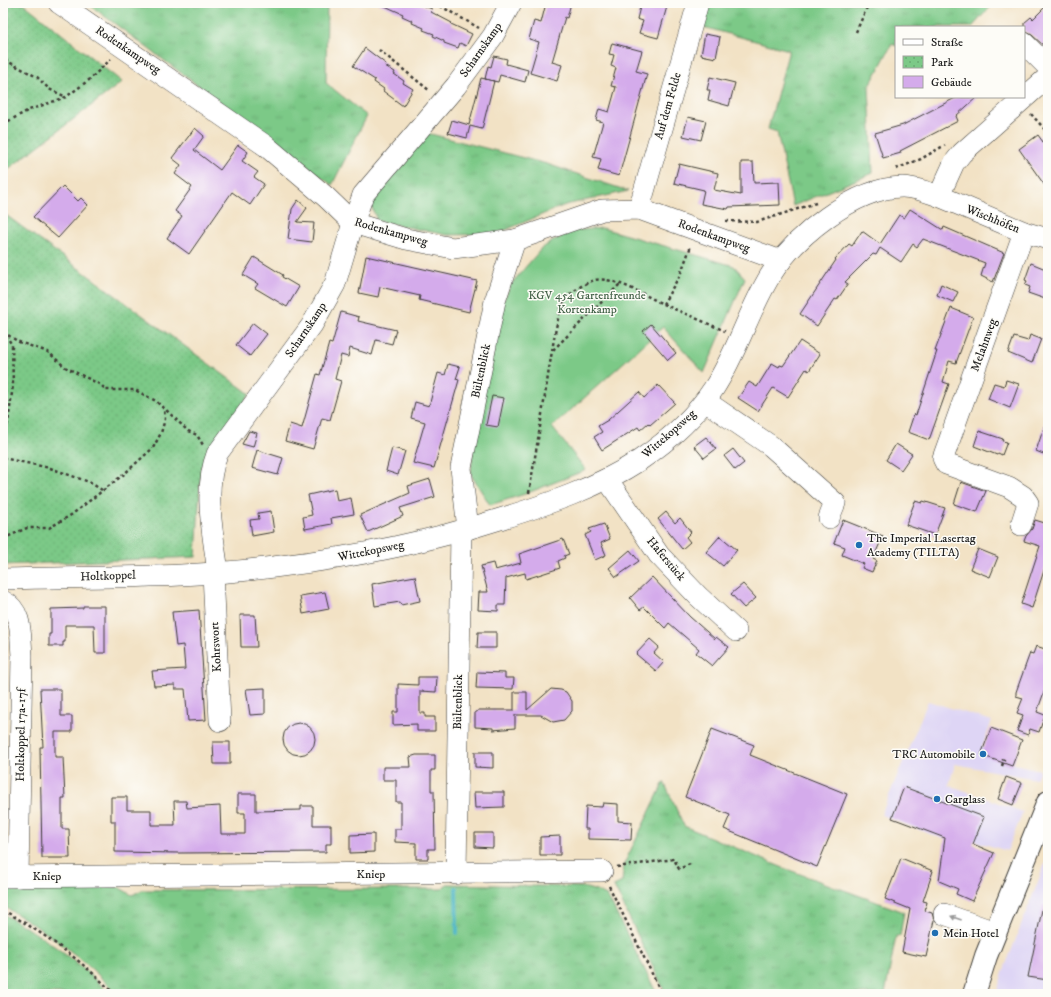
<svg xmlns="http://www.w3.org/2000/svg" width="1051" height="997" font-family="'IM FELL DW Pica',serif">
<style>
.built{fill:#ded5f5}
.grass{fill:url(#grass-tufts);stroke:#4c7252}
.park{fill:url(#park-dots);stroke:#4c7252}
.garden{fill:#7cc987;stroke:#4c7252}
.lines{fill:none;stroke-linecap:round;stroke-linejoin:round}
.stream{stroke:#47b4c4;stroke-width:4}
.building{fill:#d4abeb}
.minor-casing{stroke:#3c3a35;stroke-width:22}
.major-casing{stroke:#3c3a35;stroke-width:24}
.path{stroke:#3c3a35;stroke-width:2.5;stroke-dasharray:3 3;stroke-linecap:butt}
.minor{stroke:#fff;stroke-width:21}
.major{stroke:#fff;stroke-width:22}
.oneway{fill:#999}
.poi-dot{fill:#1f6fb2;stroke:#fdfcf7;stroke-width:1.5}
.labels{text-anchor:middle;dominant-baseline:central;stroke-width:3;stroke-linejoin:round;paint-order:stroke}
.street-label{font-size:12px;fill:#1c1c1c;stroke:#fdfcf7}
.park-label{font-size:12px;fill:#426147;stroke:#fdfcf7}
.poi-label{font-size:12px;fill:#1c1c1c;stroke:#fdfcf7;text-anchor:start}
</style>
<defs>
<pattern id="grass-tufts" width="24" height="20" patternUnits="userSpaceOnUse"><rect width="24" height="20" fill="#7cc987"/><path d="M3 7l-1-3M5 7V3M7 7l1-3M15 17l-1-3M17 17v-4M19 17l1-3" fill="none" stroke="#6bac74"/></pattern>
<pattern id="park-dots" width="8" height="8" patternUnits="userSpaceOnUse"><rect width="8" height="8" fill="#7cc987"/><path d="M2 2h.1M6 6h.1" fill="none" stroke="#6bac74" stroke-width="1.8" stroke-linecap="round"/></pattern>
</defs>
<rect width="100%" height="100%" fill="#fdfcf7"/>
<filter id="ink" filterUnits="userSpaceOnUse"><feTurbulence type="fractalNoise" baseFrequency=".025" numOctaves="2"/><feDisplacementMap in="SourceGraphic" scale="8" xChannelSelector="R" yChannelSelector="G"/><feConvolveMatrix kernelMatrix="1 2 1 2 8 2 1 2 1" color-interpolation-filters="sRGB"/></filter>
<filter id="wash" filterUnits="userSpaceOnUse"><feTurbulence type="fractalNoise" baseFrequency=".012" numOctaves="4" result="noise"/><feDisplacementMap in="SourceGraphic" scale="16" xChannelSelector="R" yChannelSelector="G"/><feGaussianBlur stdDeviation="0.9" result="paint"/><feColorMatrix in="noise" values="0 0 0 0 0 0 0 0 0 0 0 0 0 0 0 0 0 1.4 0 .05"/><feComposite in="paint" operator="in"/></filter>
<g filter="url(#wash)">
<rect width="100%" height="100%" fill="#f2e2c5"/>
<!-- built -->
<g class="built">
<polygon points="928,701 992,721 982,747 996,753 994,759 1040,770 1036,779 955,764 949,785 1023,812 1007,851 949,833 943,839 881,815"/>
<polygon points="1046,861 1048,862 1048,994 996,994 1005,967"/>
</g>
<!-- grass -->
<g class="grass">
<polygon points="87,3 129,3 142,8 171,3 327,3 326,83 367,116 332,185"/>
<polygon points="710,3 994,3 972,27 896,27 896,46 892,44 869,87 873,173 793,206 777,132 768,129 789,50 703,27"/>
<polygon points="427,133 547,164 628,191 565,205 496,234 447,235 377,221 369,199"/>
<polygon points="664,782 684,826 781,867 904,912 900,936 896,936 885,994 666,994 614,886 622,882 624,864"/>
<path d="M447,884L583,887L597,891L608,897L657,994H117C85,959 45,930 3,906V887H118L132,895L142,890L442,889Z"/>
<path d="M3,914C42,935 79,962 110,994H3Z"/>
</g>
<!-- park -->
<g class="park">
<polygon points="3,3 23,3 122,82 3,173"/>
<polygon points="3,213 250,394 201,467 196,557 3,565"/>
</g>
<!-- garden -->
<polygon class="garden" points="602,228 734,266 745,278 704,373 663,327 552,427 586,470 525,494 490,505 471,475 474,430 499,310 511,284 542,248 570,231"/>
<g class="lines">
<!-- stream -->
<polyline class="stream" points="456,888 457,933"/>
</g>
<g id="blocks">
<!-- building -->
<g class="building">
<polygon points="378,3 417,3 432,9 431,12 452,23 451,24 472,34 466,46 460,43 458,48 444,43 444,41 433,36 434,34 423,30 424,28 412,23 413,21 402,16 403,14"/>
<polygon points="546,3 571,3 567,18 565,17 552,62 562,65 557,81 530,73 539,42 529,39 534,21 541,23"/>
<polygon points="641,3 668,3 658,38 639,33 643,21 637,19"/>
<polygon points="1048,4 1048,42 1044,46 1032,35 1024,31 1024,23 1031,17 1033,19"/>
<polygon points="705,34 720,37 716,58 701,55"/>
<polygon points="612,43 642,51 636,71 647,74 619,176 598,170 601,159 593,157 603,122 596,120 599,109 609,112 616,87 611,86 616,68 611,66 614,55 609,54"/>
<polygon points="365,48 386,64 385,66 395,72 394,74 404,81 403,83 413,89 403,106 383,91 384,89 374,82 375,80 353,66"/>
<polygon points="494,56 507,59 506,64 528,70 525,82 500,75 498,82 485,79 488,66 491,67"/>
<polygon points="710,77 735,83 729,106 708,100 710,90 707,90"/>
<polygon points="481,78 494,81 482,129 470,126 467,138 448,133 452,120 469,125"/>
<polygon points="957,97 977,97 956,116 958,121 900,151 901,153 883,158 875,133 903,125"/>
<polygon points="688,117 706,121 701,140 683,136"/>
<polygon points="195,128 204,136 194,150 220,170 238,145 248,152 242,161 258,172 254,177 264,184 250,205 232,192 189,254 167,238 182,216 175,211 192,187 175,174 181,165 172,158"/>
<polygon points="1038,135 1048,149 1048,190 1019,149"/>
<polygon points="741,162 753,162 754,183 779,182 780,205 729,207 728,209 701,204 704,190 674,183 679,164 718,173 714,190 741,195"/>
<polygon points="63,186 78,201 81,198 88,205 58,238 33,217"/>
<polygon points="298,200 307,208 297,222 314,223 312,242 288,239 292,209"/>
<polygon points="910,209 943,230 944,227 1004,253 993,282 981,276 985,263 923,239 917,247 913,244 901,262 880,248 876,255 873,254 845,282 848,284 837,300 835,299 817,326 800,314 836,260 835,259 849,244 852,246 862,231 880,244 899,215 904,218"/>
<polygon points="366,256 477,281 469,312 419,300 420,296 380,287 378,297 359,293"/>
<polygon points="254,257 283,275 282,277 299,287 287,307 255,288 258,284 243,275"/>
<polygon points="1031,263 1048,270 1048,300 1028,293 1030,287 1025,285 1027,281 1025,280"/>
<polygon points="941,284 958,292 953,302 937,295"/>
<polygon points="951,308 973,317 956,363 949,361 943,382 949,384 929,440 908,432 914,414 916,415 937,351 935,351"/>
<polygon points="341,312 359,317 358,321 396,330 392,344 376,340 372,355 350,348 348,357 341,355 335,379 341,381 330,420 322,418 313,449 285,441 290,424 302,428 317,374 320,375 329,343 332,344"/>
<polygon points="253,323 267,334 250,356 236,345"/>
<polygon points="651,324 676,353 668,360 643,331"/>
<polygon points="1030,335 1041,339 1032,363 1008,353 1014,337 1028,341"/>
<polygon points="800,341 820,354 809,371 806,369 788,397 773,388 758,411 738,398 749,382 757,387 772,363 779,367 780,365 783,366"/>
<polygon points="448,364 460,367 456,379 459,380 434,468 413,463 425,422 411,418 415,402 429,406 438,373 445,375"/>
<polygon points="1006,380 1019,384 1010,408 988,399 994,383 1004,386"/>
<polygon points="658,385 675,403 650,425 648,423 640,430 638,427 602,450 594,437 602,432 598,426 608,420 639,392 644,398"/>
<polygon points="492,396 504,398 498,427 486,425"/>
<polygon points="1046,421 1048,421 1048,456 1036,451"/>
<polygon points="249,431 257,433 253,447 242,444"/>
<polygon points="979,431 1003,439 1002,441 1007,442 1002,455 998,453 997,455 974,446"/>
<polygon points="706,437 716,449 704,458 694,446"/>
<polygon points="896,444 912,454 901,470 886,460"/>
<polygon points="392,448 405,451 398,475 386,471"/>
<polygon points="733,449 744,463 735,470 724,456"/>
<polygon points="257,450 283,458 278,475 252,468"/>
<polygon points="430,479 435,497 400,508 403,516 368,532 360,515 410,493 408,486"/>
<polygon points="961,482 986,491 977,512 954,504"/>
<polygon points="335,489 337,501 351,498 354,514 331,518 332,524 305,529 303,517 312,515 308,495"/>
<polygon points="915,501 922,503 923,501 945,508 935,535 906,525"/>
<polygon points="271,511 274,532 252,536 250,520 259,519 258,513"/>
<polygon points="666,512 675,523 680,518 691,532 686,537 690,542 682,549 658,519"/>
<polygon points="843,520 883,536 873,559 877,561 872,572 862,568 864,564 842,555 845,547 834,543"/>
<polygon points="1035,520 1048,524 1048,558 1032,608 1021,604 1040,546 1024,541 1026,536 1032,529"/>
<polygon points="604,524 610,539 601,543 606,555 595,560 585,535 591,532 589,529"/>
<polygon points="720,536 737,550 723,566 706,552"/>
<polygon points="563,539 569,554 564,556 565,558 558,561 560,568 526,579 525,573 506,578 505,605 498,605 498,611 478,610 479,592 488,592 481,566 493,563 495,570 521,563 519,554"/>
<polygon points="978,549 998,557 990,577 970,569"/>
<polygon points="630,550 639,561 616,577 609,568"/>
<polygon points="415,576 420,601 401,605 400,602 375,606 372,584"/>
<polygon points="652,577 690,617 715,639 716,637 729,647 712,666 696,653 699,649 669,623 665,628 644,607 640,610 630,598"/>
<polygon points="743,584 756,598 744,608 731,594"/>
<polygon points="325,592 329,609 303,614 300,596"/>
<polygon points="83,606 105,606 105,653 95,653 94,625 65,625 65,642 63,642 63,646 49,646 49,634 51,634 51,609 83,608"/>
<polygon points="199,610 206,720 188,721 185,689 175,689 175,685 154,686 152,671 185,669 183,645 176,646 172,612"/>
<polygon points="240,615 255,615 257,647 241,647"/>
<polygon points="478,632 496,632 496,648 477,648"/>
<polygon points="650,639 659,647 654,653 664,662 656,671 636,654"/>
<polygon points="1036,646 1048,650 1048,681 1037,712 1045,715 1039,732 1030,729 1028,735 1017,731 1023,715 1017,713 1023,698 1016,696 1016,692 1030,653 1033,654"/>
<polygon points="477,672 505,673 505,678 514,678 513,689 476,688"/>
<polygon points="418,677 437,677 436,692 420,691 420,713 425,713 425,717 435,717 435,731 417,731 417,724 393,725 393,712 398,712 398,684 418,685"/>
<polygon points="265,688 265,714 250,715 246,689"/>
<polygon points="40,689 61,689 61,716 72,716 72,732 55,732 55,757 63,757 65,798 62,798 62,829 69,829 70,858 42,858 40,747 43,747"/>
<polygon points="551,689 561,690 566,692 572,701 572,711 564,720 553,722 541,715 515,715 515,728 493,730 493,728 475,727 475,712 477,712 478,710 514,710 514,692 527,692 527,710"/>
<circle cx="299" cy="739" r="16"/>
<polygon points="991,728 1022,740 1012,766 981,755"/>
<polygon points="712,729 754,745 750,755 847,794 817,867 724,829 730,815 685,797"/>
<polygon points="213,742 230,742 230,764 214,764"/>
<polygon points="475,752 493,752 493,768 475,767"/>
<polygon points="416,755 435,755 435,770 431,770 431,791 434,791 435,849 428,849 428,859 416,859 416,843 395,842 395,829 401,829 401,802 396,802 396,780 383,780 383,767 411,767 410,757"/>
<polygon points="1006,777 1022,783 1013,805 998,799"/>
<polygon points="904,787 984,817 973,844 994,853 972,901 956,894 958,889 939,881 945,838 892,818"/>
<polygon points="474,792 504,792 504,807 475,808"/>
<polygon points="238,794 256,794 256,811 301,810 301,806 313,806 313,825 331,825 331,844 326,844 326,852 179,853 115,852 115,821 111,821 111,797 127,797 127,810 151,810 151,825 175,825 174,801 186,801 187,808 220,806 221,834 245,834 245,813 238,813"/>
<polygon points="603,803 618,804 618,821 632,822 631,840 588,839 588,829 585,829 586,806 602,807"/>
<polygon points="475,833 493,833 493,848 475,847"/>
<polygon points="374,834 374,852 350,853 350,835"/>
<polygon points="560,836 560,855 540,855 540,837"/>
<polygon points="901,858 933,871 923,901 927,902 925,911 932,913 934,920 926,957 902,952 910,909 885,899"/>
<polygon points="1043,905 1048,906 1048,980 1028,977"/>
</g>
</g>
</g>
<g filter="url(#ink)">
<use href="#blocks" fill-opacity="0" stroke="#3c3a35" stroke-width="1"/>
<g class="lines">
<!-- minor casing -->
<g class="minor-casing">
<g id="minor">
<polyline points="59,3 266,146 326,197 353,223 406,239 453,248 515,240 602,210 639,209 781,261"/>
<polyline points="1024,43 1048,67"/>
<polyline points="939,196 1024,232 1048,239"/>
<polyline points="639,209 698,3"/>
<polyline points="705,401 771,446 835,503 829,518"/>
<polyline points="607,479 659,555 698,596 736,631"/>
<polyline points="1021,525 1028,503 1023,496 1009,487 946,464 943,458 1024,232"/>
<polyline points="468,529 461,468 495,301 515,240"/>
<path d="M218,572C213,534 203,490 217,454L312,325L335,284L353,223L363,195L456,86L493,36L511,3"/>
<polyline points="213,573 220,721"/>
<path d="M3,579C95,576 190,579 281,566C355,557 428,542 500,519C548,504 597,488 640,460C668,441 695,417 714,388C737,353 748,312 770,276C794,237 854,188 902,187C915,187 927,192 939,196L954,163L962,153L1048,77"/>
<path d="M3,601C23,611 20,635 22,655L18,877"/>
<polyline points="456,874 461,531"/>
<polyline points="3,877 602,871"/>
<polyline points="944,914 995,932"/>
</g>
</g>
<!-- major casing -->
<g class="major-casing">
<polyline id="major" points="974,994 986,956 1048,802"/>
</g>
<!-- path -->
<g class="path">
<polyline points="435,3 479,28"/>
<polyline points="856,32 869,3"/>
<polyline points="379,50 430,91"/>
<polyline points="3,58 5,60 5,99 3,105"/>
<polyline points="5,60 37,77 49,89 66,97"/>
<polyline points="1031,114 1048,133"/>
<polyline points="3,124 29,110 66,97 89,80 111,59"/>
<polyline points="896,169 921,159 945,145"/>
<polyline points="726,221 757,222 816,203"/>
<polyline points="663,304 725,331"/>
<polyline points="3,332 19,342 48,352 65,367 101,385 106,390 135,390 156,401 164,409 165,419 161,433 153,448 123,475 71,515 49,528 27,528 9,536 3,535"/>
<polyline points="553,350 620,284"/>
<polyline points="162,406 188,431 197,435 203,445"/>
<polyline points="3,437 8,423 13,385 12,345 7,337"/>
<polyline points="3,458 50,468 89,482 102,490"/>
<path d="M529,493C536,451 543,410 549,369C552,353 556,320 562,306C567,294 582,284 595,280C613,276 646,296 663,304L680,275L691,246"/>
<polyline points="1002,766 1004,760 1002,759"/>
<polyline points="617,867 674,859 679,869 690,864 689,861"/>
<polyline points="609,886 662,994"/>
<path d="M3,910C43,933 82,960 114,994"/>
</g>
<!-- minor -->
<use href="#minor" class="minor"/>
<!-- major -->
<use href="#major" class="major"/>
</g>
<!-- one-way arrows -->
<defs><path id="oneway-solid" d="M-6-.8H1V-3.2L6.5 0L1 3.2V.8H-6Z"/></defs>
<use class="oneway" href="#oneway-solid" transform="translate(956 918) rotate(-160)"/>
</g>
<!-- markers -->
<g class="poi-dot">
<circle cx="859" cy="545" r="4"/>
<circle cx="983" cy="754" r="4"/>
<circle cx="937" cy="799" r="4"/>
<circle cx="935" cy="933" r="4"/>
</g>
<g class="labels">
<!-- street labels -->
<g class="street-label">
<text transform="translate(128 50) rotate(34)">Rodenkampweg</text>
<text transform="translate(481 50) rotate(-55)">Scharnskamp</text>
<text transform="translate(668 106) rotate(-74)">Auf dem Felde</text>
<text transform="translate(993 219) rotate(22)">Wischhöfen</text>
<text transform="translate(391 232) rotate(16)">Rodenkampweg</text>
<text transform="translate(714 236) rotate(20)">Rodenkampweg</text>
<text transform="translate(306 330) rotate(-56)">Scharnskamp</text>
<text transform="translate(984 345) rotate(-70)">Melahnweg</text>
<text transform="translate(481 371) rotate(-78)">Bültenblick</text>
<text transform="translate(669 434) rotate(-41)">Wittekopsweg</text>
<text transform="translate(371 551) rotate(-11)">Wittekopsweg</text>
<text transform="translate(666 559) rotate(50)">Haferstück</text>
<text transform="translate(108 576) rotate(-2)">Holtkoppel</text>
<text transform="translate(216 647) rotate(-93)">Kohrswort</text>
<text transform="translate(458 702) rotate(-89)">Bültenblick</text>
<text transform="translate(21 735) rotate(-89)">Holtkoppel 17a-17f</text>
<text x="371" y="874">Kniep</text>
<text x="47" y="876">Kniep</text>
</g>
<!-- park labels -->
<g class="park-label">
<text x="587" y="295">KGV 454 Gartenfreunde<tspan x="587" dy="14">Kortenkamp</tspan></text>
</g>
<!-- poi labels -->
<g class="poi-label">
<text x="867" y="538">The Imperial Lasertag<tspan x="867" dy="14">Academy (TILTA)</tspan></text>
<text x="975" y="754" text-anchor="end">TRC Automobile</text>
<text x="945" y="799">Carglass</text>
<text x="943" y="933">Mein Hotel</text>
</g>
</g>
<!-- margin -->
<rect width="1051" height="997" fill="none" stroke="#fdfcf7" stroke-width="16"/>
<!-- legend -->
<rect x="895" y="26" width="130" height="72" fill="#fdfcf7" stroke="#a3a29f"/>
<rect x="903" y="39" width="20" height="6" fill="#ffffff" stroke="#a3a29f"/>
<text x="931" y="46" font-size="12" fill="#1c1c1c">Straße</text>
<rect x="903" y="56" width="20" height="12" fill="url(#park-dots)" stroke="#a3a29f"/>
<text x="931" y="66" font-size="12" fill="#1c1c1c">Park</text>
<rect x="903" y="76" width="20" height="12" fill="#d4abeb" stroke="#a3a29f"/>
<text x="931" y="86" font-size="12" fill="#1c1c1c">Gebäude</text>
</svg>
